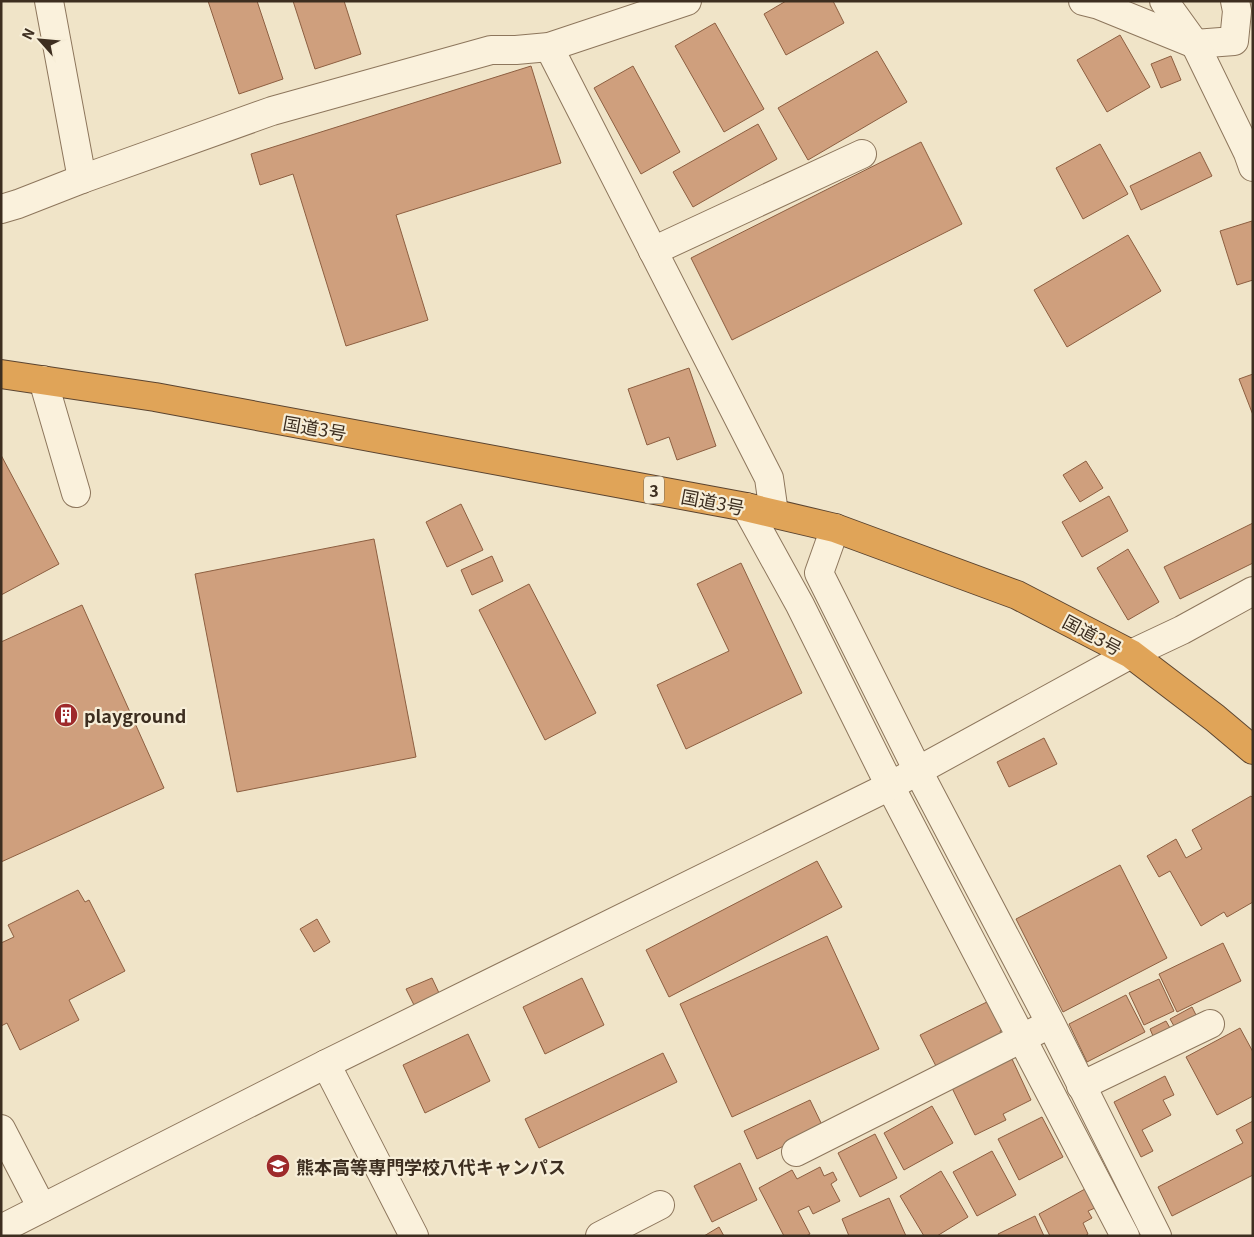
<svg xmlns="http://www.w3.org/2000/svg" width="1254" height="1237" font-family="Georgia,'Noto Sans JP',serif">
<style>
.building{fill:#cf9f7d;stroke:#8d5f41}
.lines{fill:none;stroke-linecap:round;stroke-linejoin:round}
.minor-casing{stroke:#8d765c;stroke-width:30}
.highway-casing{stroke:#5b4430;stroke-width:30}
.minor{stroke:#faf1dc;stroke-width:28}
.highway{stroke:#e0a458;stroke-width:28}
.labels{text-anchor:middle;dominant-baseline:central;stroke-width:4.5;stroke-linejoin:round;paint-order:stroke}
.shield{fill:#f7eed8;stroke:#756857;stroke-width:1}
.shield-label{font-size:16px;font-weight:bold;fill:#3d2e20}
.street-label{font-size:18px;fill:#3d2e20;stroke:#f7eed8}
.poi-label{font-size:18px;font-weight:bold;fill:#3d2e20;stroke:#f7eed8;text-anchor:start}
</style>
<rect width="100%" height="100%" fill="#f0e4c8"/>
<!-- building -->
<g class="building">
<polygon points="208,1 257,1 283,79 239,94"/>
<polygon points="293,1 344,1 361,54 315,69"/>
<polygon points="786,1 833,1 844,23 786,55 764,14"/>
<polygon points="715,23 764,109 724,132 675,46"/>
<polygon points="1120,35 1150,87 1107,112 1077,60"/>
<polygon points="877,51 907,102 808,160 778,108"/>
<polygon points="1171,56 1181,80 1161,88 1151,64"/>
<polygon points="531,66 561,163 396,215 428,320 346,346 293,174 260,185 251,154"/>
<polygon points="633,66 680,152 641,174 594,88"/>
<polygon points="758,124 777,159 693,207 673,172"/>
<polygon points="921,142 962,224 732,340 691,258"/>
<polygon points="1100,144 1128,194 1083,219 1056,168"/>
<polygon points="1200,152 1212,176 1141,210 1130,186"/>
<polygon points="1252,221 1253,280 1237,285 1220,231"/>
<polygon points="1128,235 1161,291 1067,347 1034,290"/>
<polygon points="689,368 716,446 677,460 669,437 647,445 628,389"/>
<polygon points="1253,374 1253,415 1239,379"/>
<polygon points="1,455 59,564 1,595"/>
<polygon points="1086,461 1103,488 1080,502 1063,475"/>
<polygon points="1109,496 1128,531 1082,557 1062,522"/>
<polygon points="461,504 483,550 447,567 426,522"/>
<polygon points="1253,523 1253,563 1180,599 1164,567"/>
<polygon points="374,539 416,757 237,792 195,574"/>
<polygon points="1128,549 1159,602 1128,620 1097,568"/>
<polygon points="492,556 503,581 472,595 461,570"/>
<polygon points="741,563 802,693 686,749 657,685 729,651 697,584"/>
<polygon points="529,584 596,713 545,740 479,610"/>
<polygon points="82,605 164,788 1,862 1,642"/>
<polygon points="1044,738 1057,764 1009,787 997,762"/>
<polygon points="1251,796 1253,798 1253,902 1227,917 1224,912 1201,926 1170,871 1159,877 1147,856 1176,839 1186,858 1202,849 1192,830"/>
<polygon points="817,861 842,907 669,997 646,950"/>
<polygon points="1120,865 1167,958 1063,1012 1016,919"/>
<polygon points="78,890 85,902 89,900 125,971 69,1000 79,1020 20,1050 7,1023 1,1026 1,943 14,937 8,925"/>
<polygon points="317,919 330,942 314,952 300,929"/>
<polygon points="827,936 879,1049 732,1117 680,1004"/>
<polygon points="1223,943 1241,981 1177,1012 1159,974"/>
<polygon points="432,978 439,993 414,1005 406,989"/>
<polygon points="582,978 604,1025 545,1054 523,1007"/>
<polygon points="1159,979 1174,1011 1144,1025 1129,993"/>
<polygon points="1126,995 1145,1032 1087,1062 1069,1024"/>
<polygon points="995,998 1009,1027 1000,1031 1003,1038 938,1070 920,1035"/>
<polygon points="1192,1007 1196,1015 1174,1026 1170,1019"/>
<polygon points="1166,1021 1170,1028 1153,1036 1150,1029"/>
<polygon points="1240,1028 1253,1052 1253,1096 1217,1115 1186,1057"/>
<polygon points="468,1034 490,1081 425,1113 403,1065"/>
<polygon points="663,1053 677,1082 539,1148 525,1119"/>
<polygon points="1012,1059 1031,1100 1003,1114 1006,1120 975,1135 952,1088"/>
<polygon points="1165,1076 1174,1095 1163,1100 1171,1115 1142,1130 1153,1151 1141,1157 1114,1102"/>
<polygon points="810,1100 823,1127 757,1159 744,1131"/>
<polygon points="932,1106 953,1143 904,1170 884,1133"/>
<polygon points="1042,1117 1063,1157 1019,1180 998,1139"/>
<polygon points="1253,1121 1253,1175 1172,1216 1158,1187 1243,1143 1236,1130"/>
<polygon points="875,1134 897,1178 860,1197 838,1153"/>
<polygon points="992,1151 1016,1195 977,1216 953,1172"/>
<polygon points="740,1163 757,1200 712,1222 694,1186"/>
<polygon points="820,1167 824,1176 833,1172 837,1180 831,1184 840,1201 813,1214 809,1206 798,1211 810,1234 806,1236 784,1236 759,1188 792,1170 797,1179"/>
<polygon points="941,1171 968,1217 937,1236 924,1236 900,1196"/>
<polygon points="1085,1189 1095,1208 1088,1211 1092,1218 1083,1223 1088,1234 1085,1236 1050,1236 1039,1214"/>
<polygon points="889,1198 906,1236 849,1236 842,1219"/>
<polygon points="1035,1216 1044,1236 999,1236 998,1234"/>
<polygon points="719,1227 724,1236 704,1236"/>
</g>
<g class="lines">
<!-- minor casing -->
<g class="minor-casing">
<g id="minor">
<polyline points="49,1 82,179"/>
<polyline points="1083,1 1099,5 1195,44 1234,41 1237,11 1235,1"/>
<polyline points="1164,1 1195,44 1248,153 1253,167"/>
<polyline points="549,47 769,478 774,513"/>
<polyline points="1,209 18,204 82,179 272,111 491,50 516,50 549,47 687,1"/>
<polyline points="653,251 862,154"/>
<polyline points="43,380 76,493"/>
<polyline points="746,507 800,605 890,786 1125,1236"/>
<polyline points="835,528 819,573 918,771 1051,1024 1157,1236"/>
<polyline points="326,1064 414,1236"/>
<polyline points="1081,1086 1210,1024"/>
<polyline points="1,1129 42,1208"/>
<polyline points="796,1152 1038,1030"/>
<polyline points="1,1229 326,1064 890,786 1131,654 1182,630 1253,591"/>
<polyline points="600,1236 660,1205"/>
</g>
</g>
<!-- highway casing -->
<g class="highway-casing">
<polyline id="highway" points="1,374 155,397 746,507 835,528 1017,595 1131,654 1215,718 1253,750"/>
</g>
<!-- minor -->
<use href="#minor" class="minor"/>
<!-- highway -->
<use href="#highway" class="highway"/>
</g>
<!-- icons -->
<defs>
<g id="building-disc" transform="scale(1.25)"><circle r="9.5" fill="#9e2a2b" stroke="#f7eed8"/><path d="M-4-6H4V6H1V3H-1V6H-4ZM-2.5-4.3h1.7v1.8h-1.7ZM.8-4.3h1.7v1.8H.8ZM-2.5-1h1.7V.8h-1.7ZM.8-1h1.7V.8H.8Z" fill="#fff"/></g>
<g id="university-disc" transform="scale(1.25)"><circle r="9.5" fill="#9e2a2b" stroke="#f7eed8"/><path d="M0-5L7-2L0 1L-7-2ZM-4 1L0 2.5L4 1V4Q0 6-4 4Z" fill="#fff"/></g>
</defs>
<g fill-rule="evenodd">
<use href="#building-disc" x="66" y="715"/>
<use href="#university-disc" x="278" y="1166"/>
</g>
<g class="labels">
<!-- shield labels -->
<rect class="shield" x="644" y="476.5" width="20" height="27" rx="4"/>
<g class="shield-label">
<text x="654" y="490">3</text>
</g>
<!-- street labels -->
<g class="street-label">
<text transform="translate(315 427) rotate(10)">国道3号</text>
<text transform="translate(713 501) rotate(11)">国道3号</text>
<text transform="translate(1093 634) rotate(28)">国道3号</text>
</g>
<!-- poi labels -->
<g class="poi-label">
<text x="84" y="715">playground</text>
<text x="296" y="1166">熊本高等専門学校八代キャンパス</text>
</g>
</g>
<!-- border -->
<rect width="1254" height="1237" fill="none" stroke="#3d2e20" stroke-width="5"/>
<!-- north arrow -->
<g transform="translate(40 40) rotate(297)" stroke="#f7eed8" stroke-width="4" paint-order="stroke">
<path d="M0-4L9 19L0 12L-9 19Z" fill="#3d2e20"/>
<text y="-8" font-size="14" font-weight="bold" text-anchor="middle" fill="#3d2e20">N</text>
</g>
</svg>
